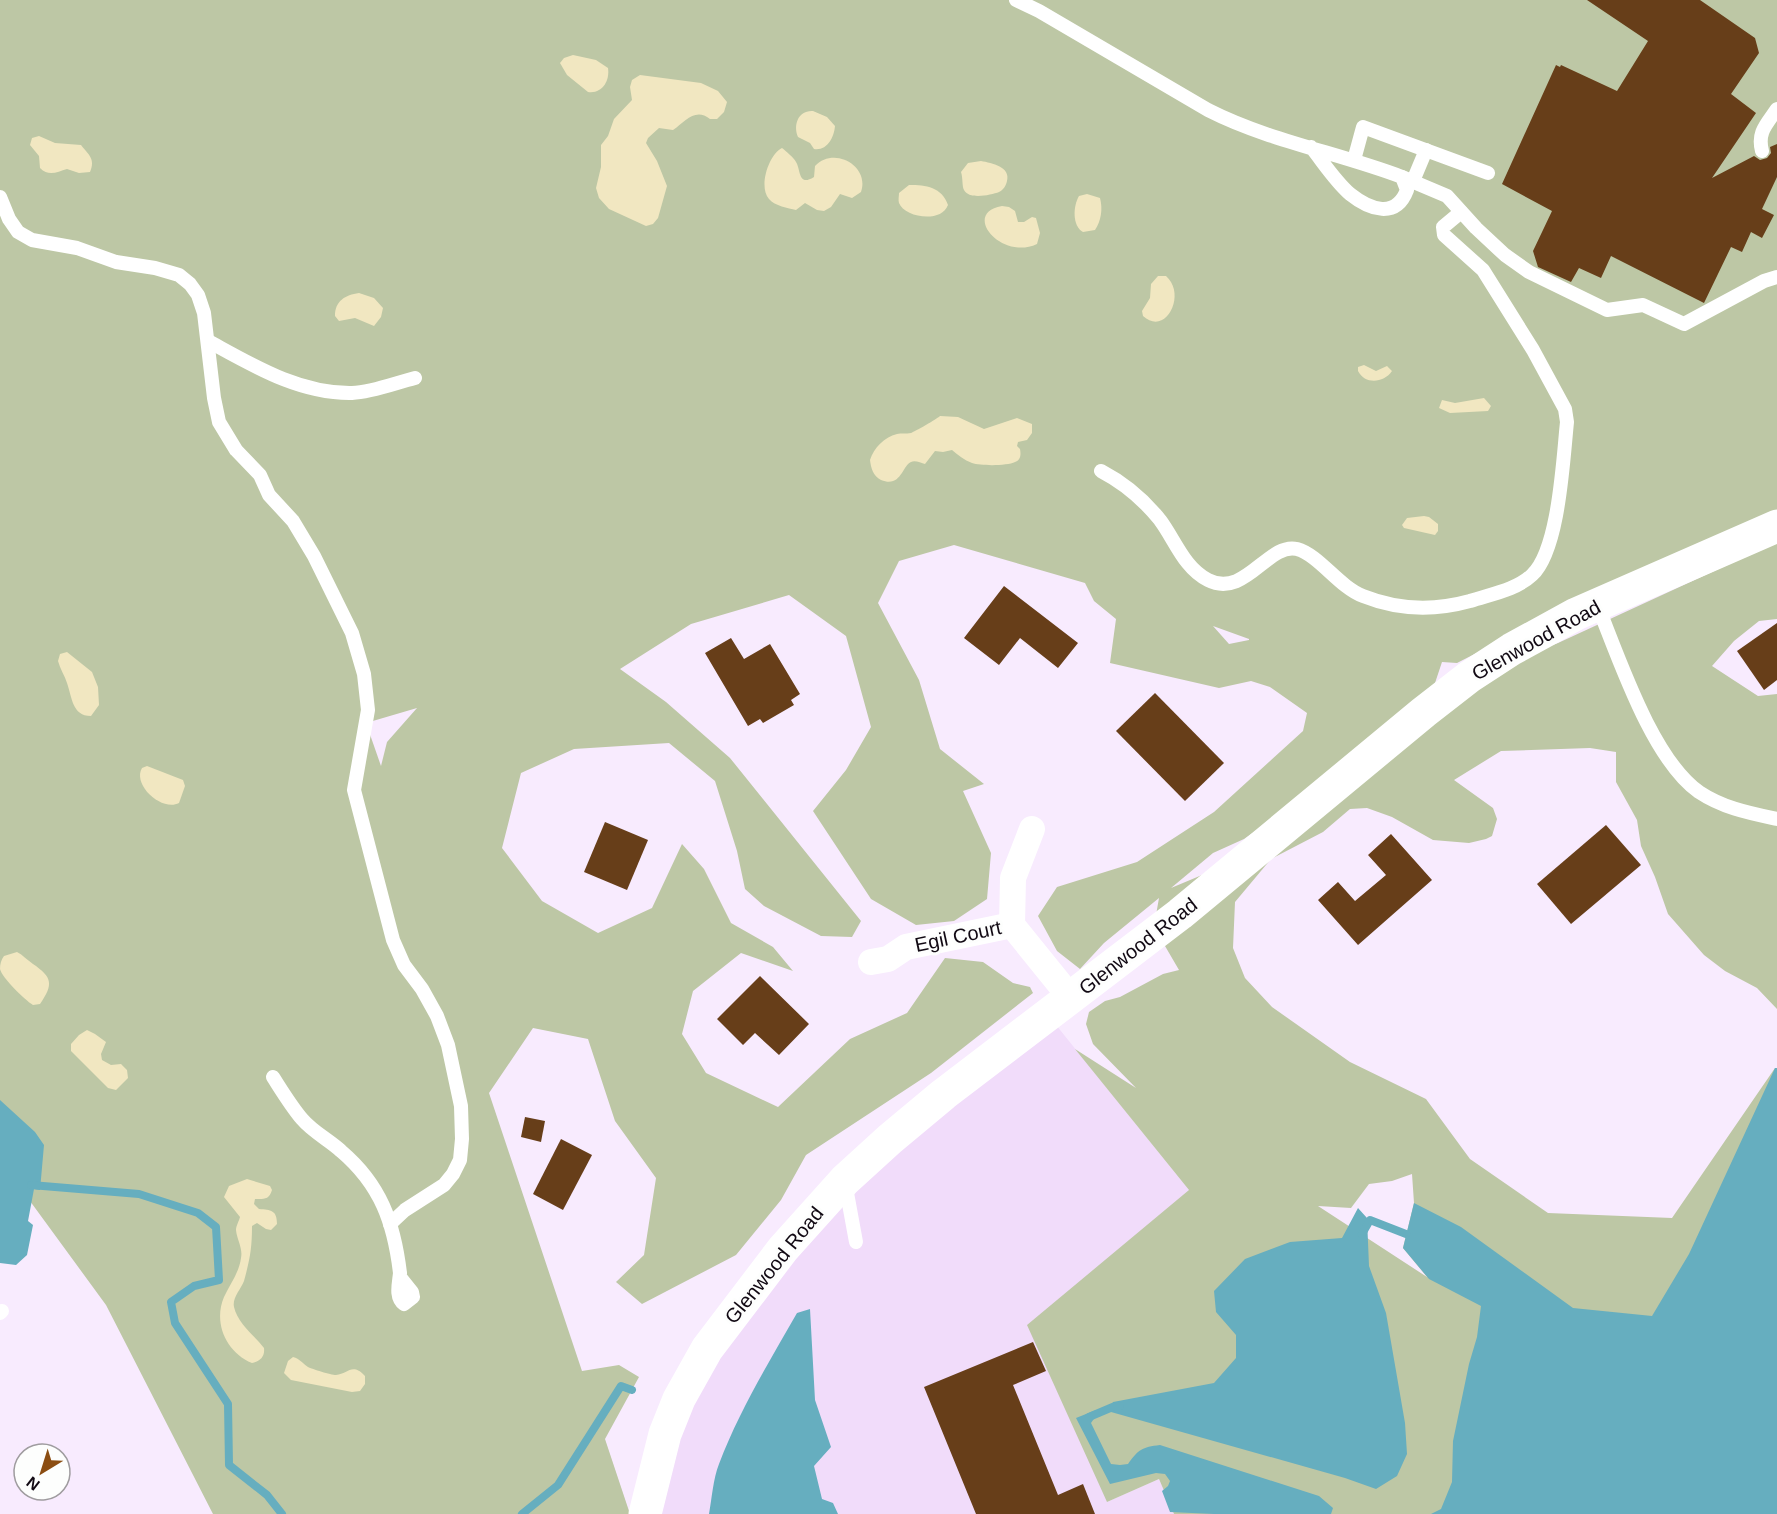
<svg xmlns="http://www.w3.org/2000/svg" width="1777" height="1514" font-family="Helvetica,sans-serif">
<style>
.built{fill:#f1dcfa}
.green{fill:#bdc7a5;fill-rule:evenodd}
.sand{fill:#f1e7c1}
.water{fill:#66aebf}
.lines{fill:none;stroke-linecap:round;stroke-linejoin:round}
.stream{stroke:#66aebf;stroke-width:8}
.building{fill:#673e19}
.service{stroke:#fff;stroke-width:14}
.minor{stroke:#fff;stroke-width:26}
.secondary{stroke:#fff;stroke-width:33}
.labels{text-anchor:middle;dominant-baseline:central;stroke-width:6;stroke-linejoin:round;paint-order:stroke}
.street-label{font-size:20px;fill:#110913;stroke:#fdfefd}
</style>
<rect width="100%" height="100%" fill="#f8ebfe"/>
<!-- built -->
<polygon class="built" points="1048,1015 1189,1190 1107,1502 1159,1479 1174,1514 645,1514 665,1434 783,1249"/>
<!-- green -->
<path class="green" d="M0,0H1777V510L1557,612L1457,663L1442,662L1433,689L1558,643L1777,542V619L1759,621L1734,641L1712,666L1758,696L1777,694V1009L1757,988L1725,971L1704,955L1668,914L1655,877L1641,846L1637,820L1616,782V752L1590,748L1501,751L1454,780L1493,808L1497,819L1492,836L1486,839L1469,843L1433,840L1392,817L1367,808L1350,809L1323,832L1271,859L1235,902L1233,948L1245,978L1272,1007L1350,1062L1426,1099L1470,1159L1548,1213L1672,1218L1775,1068H1777V1514H1174L1159,1479L1107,1502L1027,1325L1189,1190L1075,1049L1136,1088L1093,1044L1086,1024L1089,1012L1105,1001L1120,997L1163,974L1179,970L1165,946L1156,915L1159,898L1104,943L1080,969L1057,951L1038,916L1057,887L1137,862L1214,812L1303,731L1307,713L1270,687L1251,681L1219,688L1110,663L1116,619L1094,601L1085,583L954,545L899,561L878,603L919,680L940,749L984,784L963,791L991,853L987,899L954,921L916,925L871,899L813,811L846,770L871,727L846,636L789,595L691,624L620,669L666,702L730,758L861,921L852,937L821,936L764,906L745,889L737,851L715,781L669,743L574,749L521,773L502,848L542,901L598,933L652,908L682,844L704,869L731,923L773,947L793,971L741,953L693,991L682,1034L706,1073L778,1107L850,1039L907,1013L945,958L983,962L1013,983L1030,987L1033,993L931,1073L806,1155L781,1200L736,1255L642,1304L616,1282L644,1255L656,1178L615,1121L588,1039L533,1028L489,1093L582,1371L619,1365L639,1377L605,1439L630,1514H213L106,1305L0,1160ZM1213,626L1249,639V640L1229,644ZM417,708L387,742L381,766L366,723ZM1291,806L1202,875L1171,888L1213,853L1244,839ZM1412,1174L1414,1203L1403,1248L1427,1277L1318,1206L1351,1208L1369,1184L1392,1181Z"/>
<!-- sand -->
<g class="sand">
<path d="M573,55L596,60L608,68C610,81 602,94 588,92L567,75L560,63L564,58Z"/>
<path d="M640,75L701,83L718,91L727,102L724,112L717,119H710C695,107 685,122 673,130L659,128L648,138L646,143L657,161L667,186L658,218L653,224L646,226L609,209L599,198L596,188L601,167V145L608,136L614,119L632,100L630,87L632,80Z"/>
<path d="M813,111L827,117L835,126C834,138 827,151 814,149L810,143L798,137C793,125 798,110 813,111Z"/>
<path d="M39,136L55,143L81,145C88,154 96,159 90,172L79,173L67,169C57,172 49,177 40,168L39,156L30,145L32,138Z"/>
<path d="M782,148C786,151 794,158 796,162C801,170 798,187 814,177L815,166C834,146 870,166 861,192L852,198L840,194L831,207L824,211L817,210L805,203L796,210C788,208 775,206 769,199C758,187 769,154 782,148Z"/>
<path d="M981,161C992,163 1011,167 1007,181C1006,186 1003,190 999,192C991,195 969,200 964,190C962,187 963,178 961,172L968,163Z"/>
<path d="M909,185C926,185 942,187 948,205C941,224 904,217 899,203C898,200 899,196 899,193Z"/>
<path d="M1087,194L1100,198C1103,209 1101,221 1095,230L1083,232C1072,226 1073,206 1079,196Z"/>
<path d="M1002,206L1009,207L1015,211L1018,222H1024L1032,217L1036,218L1040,233L1037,244C1001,261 961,213 1002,206Z"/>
<path d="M1158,276H1166C1187,294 1166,337 1143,316L1142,311L1150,298L1151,284Z"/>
<path d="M359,293L374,298L383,308L381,317L374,326L355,318L339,321L335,316C335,301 345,295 359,293Z"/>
<path d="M1364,365L1376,371L1387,366L1392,371C1384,383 1365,385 1358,371V367Z"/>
<polygon points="1484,398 1491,406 1488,411 1450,413 1439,408 1442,400 1455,403"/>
<path d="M940,416L958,417L984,429L1017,418L1032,424V433L1027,440L1018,442L1017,446L1020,449C1021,454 1021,460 1015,462C1007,466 981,466 972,463C964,460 958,455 952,450L943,452L935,451L925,464C921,463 915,460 911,462C902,466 901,488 881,480C873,476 871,468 870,460C874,448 884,437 897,434C901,433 906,434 911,433C914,432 937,419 940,416Z"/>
<polygon points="1424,516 1429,517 1438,524 1438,531 1435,535 1404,528 1402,525 1407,518"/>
<path d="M67,652L92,672L98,687L99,705L91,716C72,716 72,697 67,683C65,676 60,669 58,661L60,654Z"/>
<path d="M147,766L183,780L185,786L179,803C162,812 132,785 142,768Z"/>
<path d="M17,952C23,955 27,960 33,964C52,977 54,984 40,1004L33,1005C25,1000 2,978 0,969C0,964 1,960 4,956Z"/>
<polygon points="87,1030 95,1034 106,1042 101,1054 102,1060 111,1065 121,1064 127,1070 128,1078 116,1090 108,1088 71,1051 71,1044 79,1035"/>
<path d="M247,1179L270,1186L272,1190C269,1200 264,1199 255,1199L254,1204L259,1209C271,1210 277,1210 277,1224L271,1230L266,1229L257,1223L252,1226C252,1248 250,1259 244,1281C241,1289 232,1298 234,1307C238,1324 254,1335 264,1348C265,1357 260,1361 252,1363C226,1352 213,1323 224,1297C230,1284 239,1273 241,1258C243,1248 237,1240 236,1230C236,1226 239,1221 240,1217L224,1197L229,1186Z"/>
<path d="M293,1357C300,1359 302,1363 308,1367C312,1369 331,1375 336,1375C348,1374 352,1362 365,1376V1384L360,1391L352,1392L291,1380L284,1373L288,1361Z"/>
</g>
<!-- water -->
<g class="water">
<polygon points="1775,1068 1777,1068 1777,1514 1431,1514 1441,1509 1452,1482 1453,1441 1469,1364 1477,1337 1481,1306 1429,1279 1403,1248 1414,1203 1461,1227 1573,1308 1652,1316 1689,1254"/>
<polygon points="0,1100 35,1132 44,1145 40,1190 34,1189 28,1221 33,1225 27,1255 16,1265 0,1263"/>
<polygon points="1358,1208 1367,1218 1369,1266 1386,1313 1405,1423 1407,1454 1397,1476 1376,1489 1345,1478 1111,1412 1113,1402 1214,1383 1236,1358 1236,1335 1216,1312 1214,1291 1245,1259 1290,1242 1342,1238"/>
<path d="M810,1309L815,1400L831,1447L814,1466L822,1499L833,1503L838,1514H709C712,1498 713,1479 719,1464C739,1411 769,1362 797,1313Z"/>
<path d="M1096,1410L1098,1413L1091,1423L1111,1464L1120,1465L1128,1464C1138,1450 1142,1447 1160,1445L1319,1496L1333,1508L1331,1514H1214L1170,1512L1162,1491L1168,1486L1170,1481L1165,1474L1156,1473L1110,1484L1076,1418Z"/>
</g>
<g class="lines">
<!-- stream -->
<g class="stream">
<polyline points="31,1185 139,1194 198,1213 216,1227 219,1280 194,1286 171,1302 175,1323 228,1404 229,1465 267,1495 282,1514"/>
<polyline points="1362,1234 1370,1220 1406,1234"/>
<polyline points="1089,1417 1115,1406 1120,1406"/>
<polyline points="522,1514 558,1485 621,1386 632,1390"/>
</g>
</g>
<!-- building -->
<g class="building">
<polygon points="1587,0 1700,0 1755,38 1759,53 1731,94 1756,113 1712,178 1754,156 1760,160 1767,158 1771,153 1770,147 1777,144 1777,177 1762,209 1774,215 1762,238 1751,232 1742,252 1731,247 1704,303 1611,256 1601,278 1579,268 1571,282 1538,267 1533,251 1552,211 1502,184 1556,65 1560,67 1561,65 1617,91 1648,41"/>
<polygon points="1004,586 1078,643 1058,668 1020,638 999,665 964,638"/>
<polygon points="1777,623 1777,680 1764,690 1737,651"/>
<polygon points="731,638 744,659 770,644 800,694 791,700 794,705 763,723 760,719 748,726 705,653"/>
<polygon points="1155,693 1224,763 1185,801 1116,731"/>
<polygon points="605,822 648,840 627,890 584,872"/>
<polygon points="1606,825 1641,865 1571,924 1537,884"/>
<polygon points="1391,834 1432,880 1358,945 1318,900 1338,882 1355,901 1386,875 1368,855"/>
<polygon points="760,976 809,1024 779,1055 755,1033 743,1045 717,1019"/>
<polygon points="525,1117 545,1121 541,1142 521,1137"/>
<polygon points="561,1139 592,1155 563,1210 533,1194"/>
<polygon points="1033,1342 1046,1371 1013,1385 1058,1495 1083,1484 1095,1514 976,1514 924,1387"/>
</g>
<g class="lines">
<!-- service -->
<g class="service">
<path d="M1016,0L1039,11L1208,110C1269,141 1339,153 1402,177L1407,190C1396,219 1370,210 1350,194C1335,181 1323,162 1311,147"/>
<path d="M1762,151C1757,132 1767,124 1777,109"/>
<polyline points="1354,160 1363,127 1488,173"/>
<polyline points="1402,177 1447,196 1476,228 1505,255 1529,272 1607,310 1643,305 1684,324 1764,281 1777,277"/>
<polyline points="1413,181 1426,150"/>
<polyline points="0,197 9,219 18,232 32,240 77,248 116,262 155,268 179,275 190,284 198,295 204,313 214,398 219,422 236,450 260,475 269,495 293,521 314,556 352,633 364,674 368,710 354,790 393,940 404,965 422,989 437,1016 448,1045 461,1106 462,1139 460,1160 453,1174 444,1185 405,1210 390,1224"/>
<path d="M208,341C252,365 299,394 352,393C373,392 395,383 415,378"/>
<path d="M1101,471C1124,483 1144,500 1160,520C1175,540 1184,568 1208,580C1245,599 1268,542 1297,549C1319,555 1339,587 1363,596C1398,610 1434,611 1470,601C1491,594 1516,590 1532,575C1559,550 1563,460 1567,422L1565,409L1533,350L1483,270L1444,235L1443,227L1461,212"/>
<path d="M1597,604C1619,658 1652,759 1699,792C1723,808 1749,813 1777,819"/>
<path d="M273,1077C282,1091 291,1106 302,1119C313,1132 329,1140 341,1151C381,1185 394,1223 400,1273C399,1284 395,1297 404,1304L413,1297L412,1292L400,1277"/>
<polyline points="845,1182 856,1242"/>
<polyline points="0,1313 2,1311"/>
</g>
<!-- minor -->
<g class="minor">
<polyline points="1032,829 1013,878 1012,925 1071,998"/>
<polyline points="871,962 888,959 906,947 1012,925"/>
</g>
<!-- secondary -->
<polyline class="secondary" points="645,1514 665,1434 679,1399 707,1349 783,1249 845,1180 890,1139 944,1094 1180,914 1424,712 1469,677 1512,649 1576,614 1777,526"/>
</g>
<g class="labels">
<!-- street labels -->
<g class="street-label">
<text transform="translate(1536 640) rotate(-29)">Glenwood Road</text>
<text transform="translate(958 936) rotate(-12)">Egil Court</text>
<text transform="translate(1138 946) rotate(-38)">Glenwood Road</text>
<text transform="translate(774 1265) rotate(-51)">Glenwood Road</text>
</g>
</g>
<!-- north arrow -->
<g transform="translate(42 1472) rotate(218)"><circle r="28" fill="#fdfefd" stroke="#9f9c9f" stroke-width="1.5"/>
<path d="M0-4.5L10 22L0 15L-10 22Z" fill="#8b4d12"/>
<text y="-9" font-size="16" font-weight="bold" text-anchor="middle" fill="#110913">N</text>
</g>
</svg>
